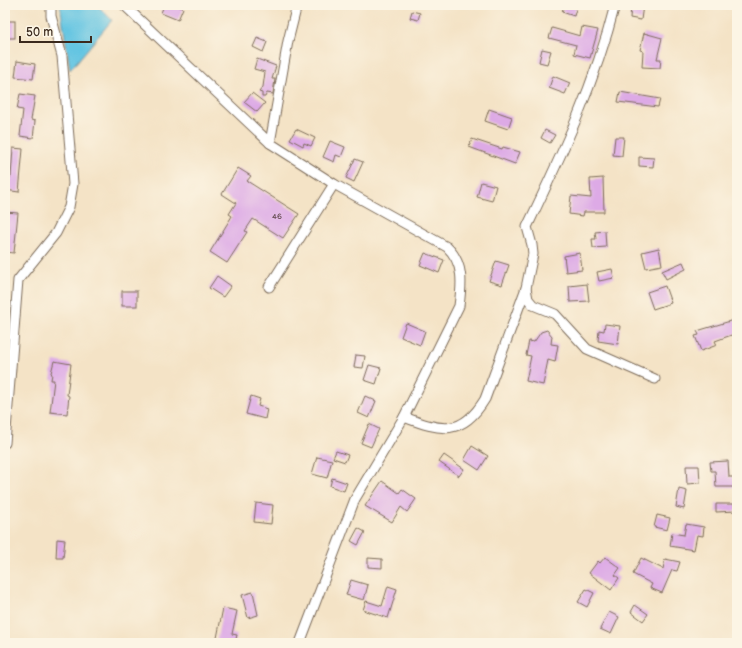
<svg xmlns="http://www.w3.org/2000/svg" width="742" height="648" font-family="'Balsamiq Sans',sans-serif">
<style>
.water{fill:#64c5e2;stroke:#507880}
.building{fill:#ddaae6}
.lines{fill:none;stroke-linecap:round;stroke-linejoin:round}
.street-casing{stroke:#7c6b59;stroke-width:11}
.street{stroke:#fff;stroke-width:9}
.labels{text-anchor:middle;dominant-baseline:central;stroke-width:3;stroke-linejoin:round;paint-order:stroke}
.number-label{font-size:8px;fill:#644a50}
</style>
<rect width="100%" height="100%" fill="#fcf5e5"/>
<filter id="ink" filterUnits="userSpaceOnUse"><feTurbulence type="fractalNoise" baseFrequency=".025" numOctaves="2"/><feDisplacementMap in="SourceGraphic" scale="8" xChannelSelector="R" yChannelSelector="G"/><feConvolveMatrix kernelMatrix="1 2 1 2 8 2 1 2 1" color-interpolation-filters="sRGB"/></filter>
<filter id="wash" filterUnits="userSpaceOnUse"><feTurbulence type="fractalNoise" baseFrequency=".012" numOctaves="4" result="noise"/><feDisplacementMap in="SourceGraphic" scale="16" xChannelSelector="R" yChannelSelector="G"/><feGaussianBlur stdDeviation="0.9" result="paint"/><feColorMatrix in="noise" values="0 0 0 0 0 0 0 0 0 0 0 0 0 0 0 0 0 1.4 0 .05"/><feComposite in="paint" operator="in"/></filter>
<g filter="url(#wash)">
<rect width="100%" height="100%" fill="#f4e3c6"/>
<!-- water -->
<polygon class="water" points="60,5 97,5 112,20 70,70"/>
<g id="blocks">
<!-- building -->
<g class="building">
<polygon points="164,5 175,5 183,8 178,20 161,13"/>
<polygon points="564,5 577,5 574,16 562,12"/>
<polygon points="631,5 643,5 641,20 630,18"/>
<polygon points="412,11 420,13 418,20 410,18"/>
<rect x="5" y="21" width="10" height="17"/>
<polygon points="582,27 598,30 590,58 574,54 576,45 549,38 552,28 580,36"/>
<polygon points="644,33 662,38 657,59 661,59 660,68 642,67 643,51 640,50"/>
<polygon points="257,38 267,42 263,52 253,47"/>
<polygon points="542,49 551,51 547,64 539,62"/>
<polygon points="257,59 276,66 272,79 275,79 273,94 267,93 265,97 262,97 262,93 259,92 263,87 265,72 254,69"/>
<polygon points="17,61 35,64 33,79 15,77"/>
<polygon points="553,76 570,83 565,94 549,88"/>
<polygon points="620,92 660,99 658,107 618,102"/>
<polygon points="252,93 265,103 257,112 244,102"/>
<polygon points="20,94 35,96 31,120 35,121 33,138 20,136 23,110 17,109"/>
<polygon points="489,109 512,117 508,129 485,121"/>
<polygon points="296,129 315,138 311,146 304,143 303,146 290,139"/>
<polygon points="545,130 555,135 550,143 541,138"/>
<polygon points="615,137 624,137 622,156 613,155"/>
<polygon points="472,139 502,149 503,147 520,152 515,164 469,147"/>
<polygon points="330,141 345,147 341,157 336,155 334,162 323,157"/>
<polygon points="13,148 23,149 19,192 5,190 5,176 11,177"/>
<polygon points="639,157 654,158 653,167 639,166"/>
<polygon points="355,159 363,162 354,182 346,178"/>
<polygon points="238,168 251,176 247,181 299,214 283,238 253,219 245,231 247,232 227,263 210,252 232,216 229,214 236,203 222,194"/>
<polygon points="603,178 604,212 584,212 583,216 569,214 571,196 591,198 590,179"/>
<polygon points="481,182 496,186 492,201 477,197"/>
<polygon points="5,212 18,213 14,253 5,252"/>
<polygon points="605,231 606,247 593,248 592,239 596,239 595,232"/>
<polygon points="659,248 662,265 646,268 642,252"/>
<polygon points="425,253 444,260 439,273 420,265"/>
<polygon points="580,253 582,270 566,272 564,256"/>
<polygon points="496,261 509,265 502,285 489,281"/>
<polygon points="683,262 686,269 666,279 662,271"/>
<polygon points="612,269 614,278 599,281 597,272"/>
<polygon points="217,276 231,286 223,297 209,288"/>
<polygon points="587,284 589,301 570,302 569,286"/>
<polygon points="665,286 671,303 653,309 647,292"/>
<rect x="122" y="291" width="15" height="15"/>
<polygon points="737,319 737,333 715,341 717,345 701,351 695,336 699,335 697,331"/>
<polygon points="406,323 425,331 420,345 401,337"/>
<polygon points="605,324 620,326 618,344 598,341 599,330 604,331"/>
<polygon points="547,330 552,336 551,344 558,345 555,362 548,360 543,385 526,381 531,356 526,355 529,341 534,342 541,332"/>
<polygon points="356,355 365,356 363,368 354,367"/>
<polygon points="54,361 71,364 67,395 69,396 67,414 50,412 54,380 51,380 52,374 51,373"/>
<polygon points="369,365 381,368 376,384 364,380"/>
<polygon points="251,396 260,399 258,406 267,409 265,419 246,414"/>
<polygon points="365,396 376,401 369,418 358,413"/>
<polygon points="369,424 379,429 371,447 361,443"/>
<polygon points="472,446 488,456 479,470 464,460"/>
<polygon points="336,451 348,455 345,462 333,458"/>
<polygon points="444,455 464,469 459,476 439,462"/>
<polygon points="317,457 332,460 327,478 312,474"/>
<polygon points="728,461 729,477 735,477 735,487 716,487 715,471 711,471 710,462"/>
<polygon points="686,466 699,466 700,483 687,484"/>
<polygon points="332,478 347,483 344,491 330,486"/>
<polygon points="382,481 399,493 402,489 416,499 407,512 401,507 392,522 365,506"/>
<polygon points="679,489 687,491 684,509 676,507"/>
<polygon points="256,503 273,505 271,524 254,522"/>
<polygon points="716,504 737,504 737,511 716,512"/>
<polygon points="657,515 670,518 667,530 654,527"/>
<polygon points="686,524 704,527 703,536 697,535 694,550 670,546 672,533 684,535"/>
<polygon points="358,528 365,532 358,545 351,541"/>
<polygon points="57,539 65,540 63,558 56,558"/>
<polygon points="605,557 620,568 615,575 619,578 611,590 589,573 598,561 600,563"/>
<polygon points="368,558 382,559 382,568 368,567"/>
<polygon points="641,558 663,569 665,559 680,562 677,571 672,570 662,593 650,588 652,584 633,574"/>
<polygon points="351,580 368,585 364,600 346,595"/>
<polygon points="388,586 397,589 388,618 363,610 366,601 382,606"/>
<polygon points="586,589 594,593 587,607 578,602"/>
<polygon points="253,592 258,615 248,618 242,595"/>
<polygon points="635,605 648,614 643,621 631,612"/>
<polygon points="223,608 237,611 232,634 237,635 235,643 216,643"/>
<polygon points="609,612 619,617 611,634 600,629"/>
</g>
</g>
</g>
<g filter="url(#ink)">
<use href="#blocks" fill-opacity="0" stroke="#7c6b59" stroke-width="1"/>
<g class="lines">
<!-- street casing -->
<g class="street-casing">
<g id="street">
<path d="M124,5L270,143L334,184L447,247C464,263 462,284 459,306L404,417L355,499L300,643"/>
<polyline points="270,143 288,41 297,5"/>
<polyline points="269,287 334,184"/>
<polyline points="526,288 528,299 533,305 555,314 587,349 655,379"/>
<path d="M404,417C441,431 462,437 485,399L526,288L533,254L532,245L527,227C562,154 595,84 615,5"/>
<polyline points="5,443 18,280 56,233 69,207 73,184 62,56 51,16 51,5"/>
</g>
</g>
<!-- street -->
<use href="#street" class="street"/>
</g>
</g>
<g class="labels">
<!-- number labels -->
<g class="number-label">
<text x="277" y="216">46</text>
</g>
</g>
<!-- margin -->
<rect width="742" height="648" fill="none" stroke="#fcf5e5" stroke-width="20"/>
<!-- scale -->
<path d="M20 36v6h71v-6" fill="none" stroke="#3b2a1e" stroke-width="2"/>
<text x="26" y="36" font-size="12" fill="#3b2a1e" stroke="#fcf5e5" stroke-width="3" paint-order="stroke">50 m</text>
</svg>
